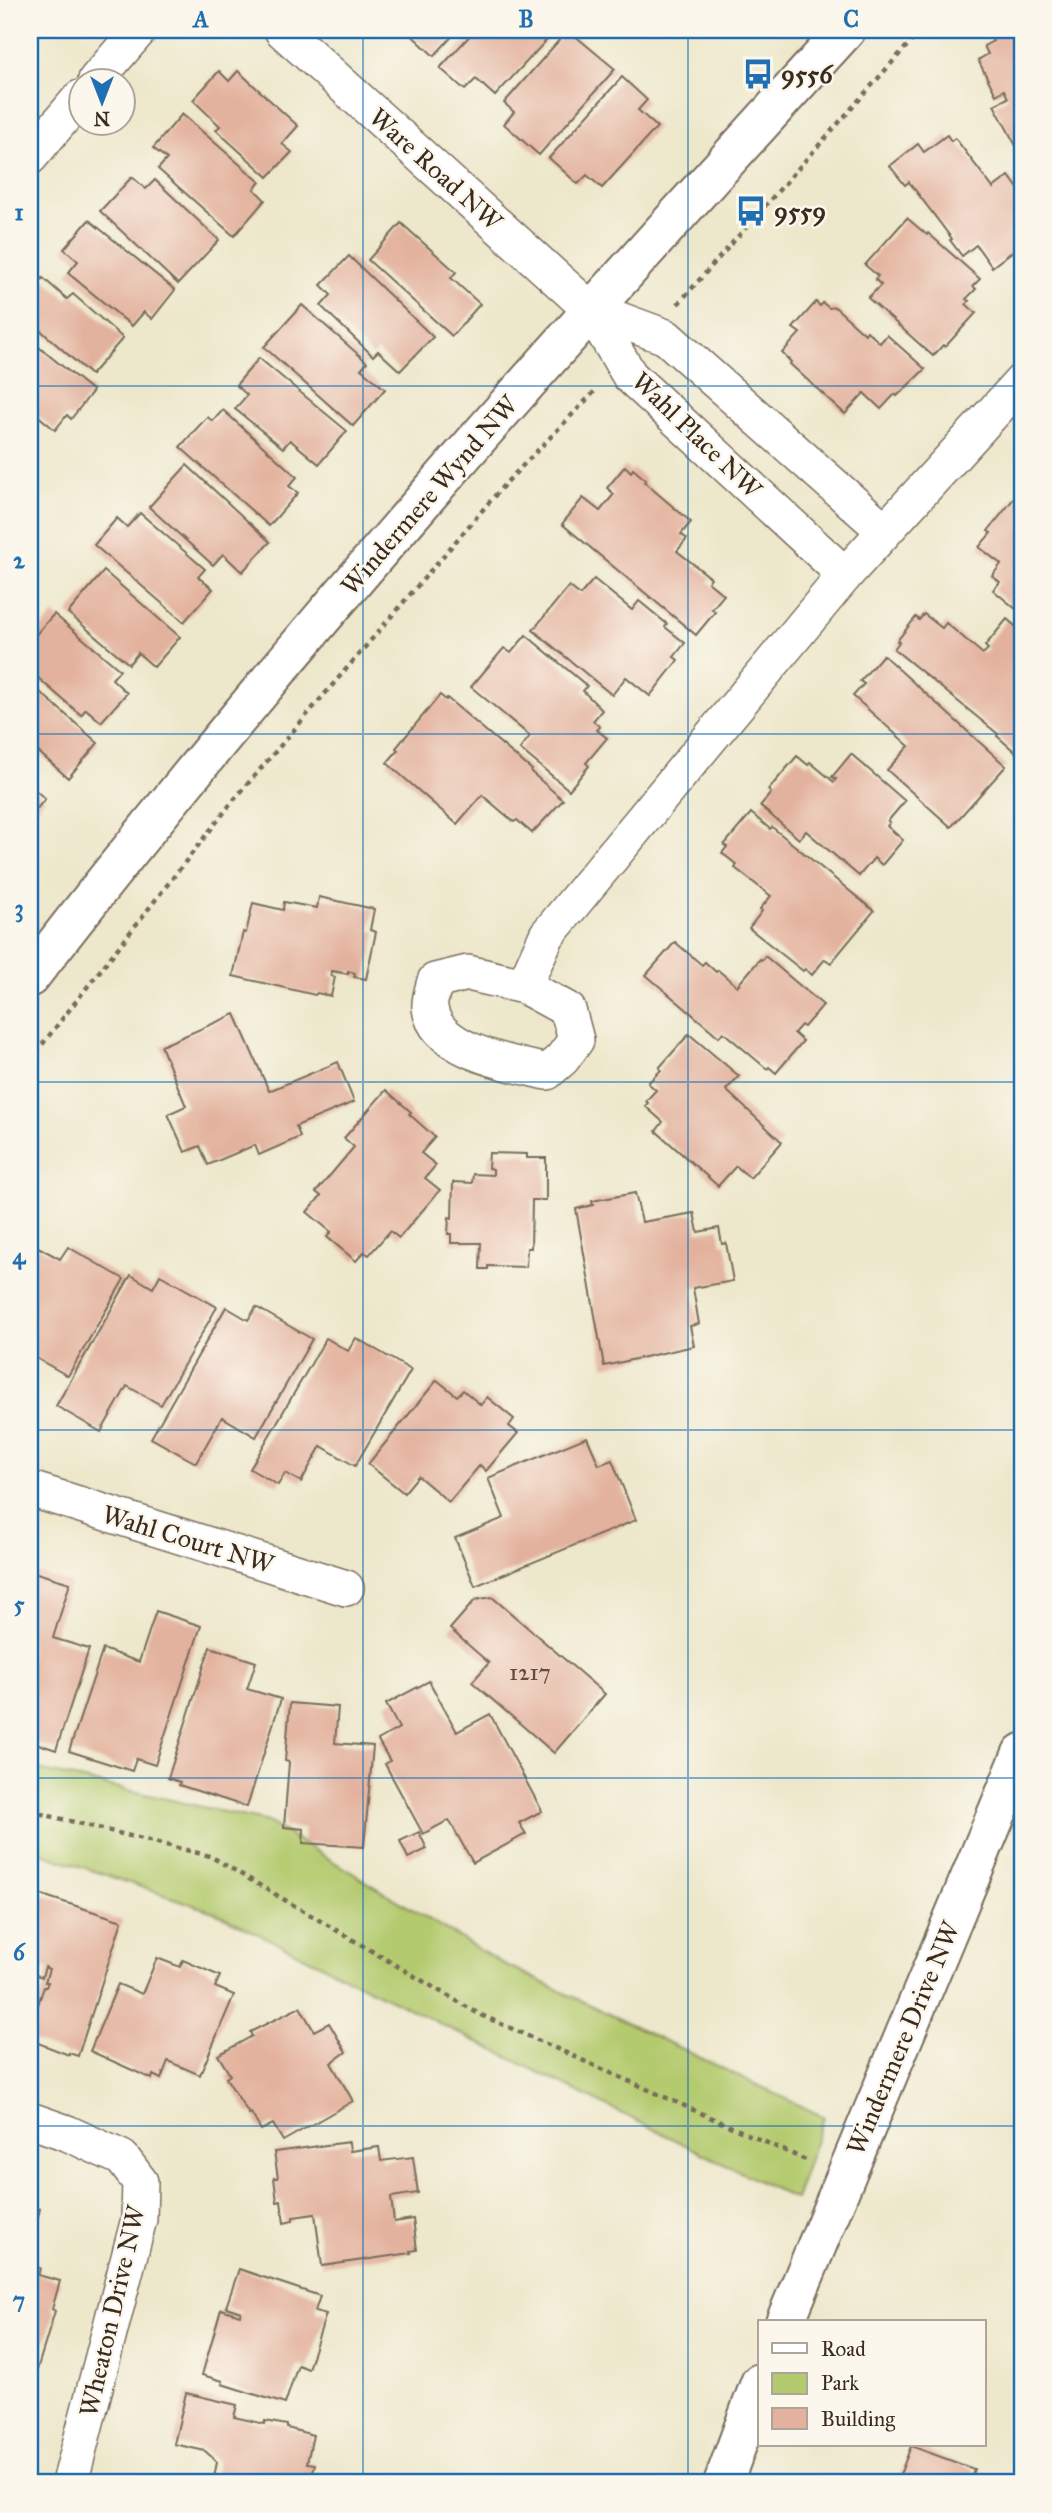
<svg xmlns="http://www.w3.org/2000/svg" width="1052" height="2513" font-family="'IM FELL Great Primer',serif">
<style>
.green{fill:#b4ca6e;stroke:#787a46;stroke-width:2}
.building{fill:#e3b29e}
.lines{fill:none;stroke-linecap:round;stroke-linejoin:round}
.minor-casing{stroke:#796c5b;stroke-width:38}
.tertiary-casing{stroke:#796c5b;stroke-width:42}
.path{stroke:#796c5b;stroke-width:4.5;stroke-dasharray:5 5;stroke-linecap:butt}
.minor{stroke:#fff;stroke-width:35}
.tertiary{stroke:#fff;stroke-width:38}
.grid{fill:none;stroke:#1f6fb2;stroke-width:2;stroke-opacity:0.55}
.labels{text-anchor:middle;dominant-baseline:central;stroke-width:5;stroke-linejoin:round;paint-order:stroke}
.number-label{font-size:23px;fill:#654c3e}
.poi-label{font-size:26px;font-weight:bold;fill:#3b2a1e;stroke:#fbf7ec;text-anchor:start}
.street-label{font-size:26px;fill:#3b2a1e;stroke:#fbf7ec}
.neatline{fill:none;stroke:#1f6fb2;stroke-width:2.5}
.grid-label{font-size:23px;text-anchor:middle;font-weight:bold;fill:#1f6fb2}
</style>
<rect width="100%" height="100%" fill="#fbf7ec"/>
<filter id="ink" filterUnits="userSpaceOnUse"><feTurbulence type="fractalNoise" baseFrequency=".0143" numOctaves="2"/><feDisplacementMap in="SourceGraphic" scale="14" xChannelSelector="R" yChannelSelector="G"/><feConvolveMatrix kernelMatrix="1 2 1 2 8 2 1 2 1" color-interpolation-filters="sRGB"/></filter>
<filter id="wash" filterUnits="userSpaceOnUse"><feTurbulence type="fractalNoise" baseFrequency=".00686" numOctaves="4" result="noise"/><feDisplacementMap in="SourceGraphic" scale="28" xChannelSelector="R" yChannelSelector="G"/><feGaussianBlur stdDeviation="1.57" result="paint"/><feColorMatrix in="noise" values="0 0 0 0 0 0 0 0 0 0 0 0 0 0 0 0 0 1.4 0 .05"/><feComposite in="paint" operator="in"/></filter>
<g filter="url(#wash)">
<rect width="100%" height="100%" fill="#ede7cb"/>
<!-- green -->
<polygon class="green" points="30,1768 268,1822 498,1961 824,2117 795,2199 214,1912 30,1849"/>
<g id="blocks">
<!-- building -->
<g class="building">
<polygon points="406,30 458,30 434,56"/>
<polygon points="475,30 556,30 495,96 476,79 465,90 440,68"/>
<polygon points="568,30 615,69 539,155 504,124 514,112 504,103"/>
<polygon points="991,30 1022,30 1022,157 994,105 1008,98 1004,90 996,95 978,60 988,54 984,46 993,41 988,31"/>
<polygon points="219,71 229,81 238,71 298,126 282,144 292,152 268,177 216,130 220,126 193,100"/>
<polygon points="622,77 647,100 638,110 657,127 602,188 587,175 578,184 549,158"/>
<polygon points="182,114 260,182 254,189 265,200 234,236 158,169 167,159 153,148"/>
<polygon points="947,135 951,141 955,138 993,188 1009,176 1022,194 1022,244 992,267 976,245 962,256 950,240 952,239 909,182 905,185 890,166 918,144 924,152"/>
<polygon points="132,177 146,189 155,180 219,240 178,284 100,211"/>
<polygon points="907,218 927,235 928,233 980,279 973,286 976,289 966,299 969,301 966,304 976,313 945,347 943,345 933,356 868,298 881,285 875,279 878,276 865,265"/>
<polygon points="89,220 175,290 152,319 144,312 132,326 68,273 78,261 64,249"/>
<polygon points="401,223 456,272 451,278 480,304 452,336 368,260"/>
<polygon points="349,256 433,337 400,371 378,351 373,356 321,306 331,295 321,285"/>
<polygon points="43,278 67,299 73,294 123,338 91,375 30,321 30,293"/>
<polygon points="816,302 820,306 823,303 829,308 835,307 865,334 867,331 880,343 887,335 925,369 897,396 895,394 881,409 864,393 845,414 790,364 791,362 782,353 800,333 793,328"/>
<polygon points="302,305 367,362 361,369 385,389 353,426 264,347"/>
<polygon points="30,340 93,391 71,419 67,415 55,430 30,409"/>
<polygon points="259,358 347,431 319,464 290,440 283,448 235,409 247,395 236,385"/>
<polygon points="223,410 297,477 289,486 298,493 269,526 180,447 207,417 213,421"/>
<polygon points="187,465 270,542 242,572 223,554 213,565 149,507"/>
<polygon points="625,466 631,472 633,469 646,480 644,482 691,522 681,534 687,539 677,551 711,578 708,582 724,595 712,609 715,612 696,635 562,524 583,498 600,511 614,494 607,488"/>
<polygon points="1015,497 1022,503 1022,614 993,590 1000,582 992,576 1001,564 979,547 991,533 988,531"/>
<polygon points="140,513 205,569 198,577 213,589 184,622 94,545 117,518 127,527"/>
<polygon points="104,571 180,637 154,667 138,653 129,664 68,613"/>
<polygon points="594,579 632,610 639,601 667,624 665,627 685,643 674,657 678,660 650,696 626,677 612,695 533,630 569,586 580,595"/>
<polygon points="54,614 120,670 112,679 127,693 101,722 86,709 81,715 30,671 30,641"/>
<polygon points="924,614 942,628 946,623 983,654 988,649 985,646 1007,619 1022,632 1022,758 997,736 998,734 894,649 899,642 897,641 916,617 919,620"/>
<polygon points="526,635 587,686 583,691 602,710 593,721 600,727 597,730 607,738 586,763 589,766 569,790 520,749 530,736 471,687 504,648 511,653"/>
<polygon points="883,655 1006,766 951,827 887,770 909,746 853,696 864,684 860,681"/>
<polygon points="30,683 98,743 68,778 35,749 30,755"/>
<polygon points="440,695 446,700 447,698 532,770 531,772 563,800 532,833 517,820 514,822 482,795 457,824 387,763 398,750 396,748"/>
<polygon points="851,754 905,801 888,821 890,822 887,826 903,840 882,865 874,858 859,876 806,831 799,839 760,806 771,793 768,790 797,756 808,765 810,762 834,782 836,779 832,777"/>
<polygon points="30,785 45,799 30,817"/>
<polygon points="751,813 770,829 772,827 874,911 831,963 825,959 812,975 805,969 803,971 749,928 762,911 760,909 771,896 735,868 737,865 722,853 727,847 724,845"/>
<polygon points="319,897 374,909 370,930 376,932 366,979 354,977 355,973 348,971 348,974 332,971 331,976 335,977 331,996 317,993 315,995 233,976 243,932 246,933 253,903 283,910 284,902 317,908"/>
<polygon points="675,942 702,965 705,962 716,972 718,970 737,986 760,959 762,960 765,956 823,1005 804,1027 801,1025 794,1033 803,1041 776,1073 769,1067 767,1069 723,1032 719,1037 646,975"/>
<polygon points="235,1014 269,1091 338,1062 354,1102 296,1126 300,1137 259,1155 255,1145 208,1165 200,1146 185,1152 168,1114 186,1106 161,1046"/>
<polygon points="689,1034 739,1076 726,1090 782,1142 750,1178 736,1166 718,1186 656,1131 663,1122 645,1106 648,1103 646,1101 656,1090 648,1083 661,1070 659,1068"/>
<polygon points="386,1090 411,1112 409,1114 435,1137 421,1153 436,1165 425,1178 440,1190 399,1238 390,1231 369,1255 364,1252 356,1261 327,1237 331,1232 307,1212 321,1196 316,1192 354,1147 344,1138"/>
<polygon points="489,1153 527,1154 527,1158 546,1158 546,1200 532,1200 531,1248 527,1248 526,1267 488,1266 488,1269 480,1269 481,1243 451,1243 451,1234 448,1234 449,1217 452,1218 453,1182 472,1183 473,1174 493,1175 493,1169 488,1168"/>
<polygon points="635,1193 642,1222 694,1213 698,1232 719,1228 722,1244 726,1243 733,1281 693,1288 699,1324 690,1326 694,1346 604,1366 576,1209 593,1205 592,1201"/>
<polygon points="38,1247 60,1259 68,1247 124,1279 68,1376 34,1357 30,1365 30,1261"/>
<polygon points="131,1275 153,1288 160,1275 217,1307 161,1405 127,1386 101,1432 56,1406"/>
<polygon points="226,1307 248,1320 256,1307 312,1339 256,1437 222,1417 196,1463 151,1438"/>
<polygon points="326,1338 348,1351 356,1338 411,1370 355,1466 321,1446 301,1482 285,1473 278,1485 250,1469"/>
<polygon points="437,1380 457,1396 463,1390 481,1405 487,1397 514,1419 509,1426 518,1433 486,1471 480,1465 449,1502 418,1476 404,1493 368,1464"/>
<polygon points="587,1437 599,1465 612,1460 636,1520 475,1586 455,1538 504,1518 488,1478"/>
<polygon points="30,1571 70,1583 53,1638 89,1649 56,1750 30,1741"/>
<polygon points="492,1597 605,1694 554,1753 472,1682 489,1663 450,1629 475,1600"/>
<polygon points="156,1611 201,1626 155,1765 136,1759 132,1771 69,1751 103,1649 139,1662"/>
<polygon points="210,1647 256,1662 247,1689 281,1699 247,1807 179,1785 180,1782 168,1778"/>
<polygon points="429,1681 457,1732 490,1714 542,1811 519,1823 526,1834 473,1863 449,1820 423,1834 385,1764 390,1761 378,1740 399,1728 386,1704"/>
<polygon points="290,1703 338,1707 335,1743 373,1746 364,1847 303,1843 304,1829 284,1827 289,1762 285,1761"/>
<polygon points="419,1832 427,1849 408,1858 400,1841"/>
<polygon points="30,1891 122,1921 78,2056 69,2053 69,2055 30,2040 35,2020 33,2019 44,1987 46,1987 48,1982 45,1982 49,1969 45,1967 42,1977 30,1973"/>
<polygon points="157,1958 180,1967 183,1960 220,1976 215,1987 234,1995 200,2075 168,2061 161,2079 153,2075 152,2079 90,2051 118,1984 142,1994"/>
<polygon points="300,2007 314,2031 329,2023 346,2052 331,2063 353,2101 283,2141 273,2124 261,2130 251,2113 249,2114 226,2078 230,2075 218,2055 252,2036 250,2032"/>
<polygon points="349,2142 350,2151 379,2147 381,2161 413,2157 418,2193 391,2197 394,2222 413,2219 417,2250 410,2251 411,2253 322,2266 315,2214 293,2217 293,2221 284,2223 281,2201 277,2202 274,2178 278,2178 274,2152"/>
<polygon points="30,2206 40,2209 30,2249"/>
<polygon points="31,2266 40,2268 38,2275 60,2281 52,2309 55,2311 37,2370 30,2367"/>
<polygon points="239,2269 320,2296 315,2311 326,2314 308,2369 298,2365 285,2404 222,2384 223,2381 202,2375 221,2309 240,2315 241,2312 226,2307"/>
<polygon points="186,2393 237,2405 234,2417 265,2424 265,2421 287,2425 287,2428 313,2435 307,2463 315,2464 310,2483 213,2483 217,2462 214,2459 205,2451 174,2444"/>
<polygon points="911,2446 974,2469 969,2483 897,2483"/>
</g>
</g>
</g>
<g filter="url(#ink)">
<use href="#blocks" fill-opacity="0" stroke="#796c5b" stroke-width="2"/>
<g class="lines">
<!-- minor casing -->
<g class="minor-casing">
<g id="minor">
<polyline points="282,30 590,309 630,376 845,575"/>
<polyline points="96,80 139,30"/>
<polyline points="30,157 80,98"/>
<polyline points="590,309 666,337 885,531"/>
<path d="M468,973L524,986L568,1010L576,1040L562,1059L547,1072C512,1064 435,1051 430,1008C429,999 433,989 435,981Z"/>
<polyline points="524,986 547,935 845,575 1022,381"/>
<polyline points="30,1489 346,1588"/>
<polyline points="30,2120 67,2133 122,2158 140,2182 139,2219 70,2483"/>
</g>
</g>
<!-- tertiary casing -->
<g class="tertiary-casing">
<g id="tertiary">
<path d="M30,977C285,647 565,337 846,30"/>
<polyline points="785,2322 1022,1753"/>
<polyline points="723,2483 760,2383"/>
</g>
</g>
<!-- path -->
<g class="path">
<polyline points="678,304 921,30"/>
<polyline points="30,1060 233,801 504,485 597,389"/>
<polyline points="30,1811 210,1856 479,2014 810,2162"/>
</g>
<!-- minor -->
<use href="#minor" class="minor"/>
<!-- tertiary -->
<use href="#tertiary" class="tertiary"/>
</g>
</g>
<!-- grid -->
<path class="grid" d="M363,30V2483M688,30V2483M30,386H1022M30,734H1022M30,1082H1022M30,1430H1022M30,1778H1022M30,2126H1022"/>
<!-- icons -->
<defs>
<g id="bus-bare" transform="scale(2.415)"><path d="M-5-6H5V4H4V6H2V4H-2V6H-4V4H-5ZM-3.5-4V0h7V-4ZM-3.5 1.2v1.5H-2V1.2ZM2 1.2v1.5H3.5V1.2Z" fill="#1f6fb2" stroke="#fbf7ec" stroke-width="2.5" paint-order="stroke"/></g>
</defs>
<g fill-rule="evenodd">
<use href="#bus-bare" x="758" y="74"/>
<use href="#bus-bare" x="751" y="211"/>
</g>
<g class="labels">
<!-- number labels -->
<g class="number-label">
<text x="530" y="1672">1217</text>
</g>
<!-- poi labels -->
<g class="poi-label">
<text x="781" y="74">9556</text>
<text x="774" y="211">9559</text>
</g>
<!-- street labels -->
<g class="street-label">
<text transform="translate(436 169) rotate(42)">Ware Road NW</text>
<text transform="translate(697 435) rotate(44)">Wahl Place NW</text>
<text transform="translate(429 495) rotate(-49)">Windermere Wynd NW</text>
<text transform="translate(188 1539) rotate(17)">Wahl Court NW</text>
<text transform="translate(903 2038) rotate(-67)">Windermere Drive NW</text>
<text transform="translate(112 2311) rotate(-77)">Wheaton Drive NW</text>
</g>
</g>
<!-- margin -->
<rect width="1052" height="2513" fill="none" stroke="#fbf7ec" stroke-width="77"/>
<!-- legend -->
<rect x="758" y="2320" width="228" height="126" fill="#fbf7ec" stroke="#aea59a" stroke-width="2"/>
<rect x="772" y="2343" width="35" height="10" fill="#ffffff" stroke="#aea59a" stroke-width="2"/>
<text x="821" y="2356" font-size="21" fill="#3b2a1e">Road</text>
<rect x="772" y="2373" width="35" height="21" fill="#b4ca6e" stroke="#aea59a" stroke-width="2"/>
<text x="821" y="2390" font-size="21" fill="#3b2a1e">Park</text>
<rect x="772" y="2408" width="35" height="21" fill="#e3b29e" stroke="#aea59a" stroke-width="2"/>
<text x="821" y="2426" font-size="21" fill="#3b2a1e">Building</text>
<!-- north arrow -->
<g transform="translate(102 102) rotate(180)"><circle r="33" fill="#fbf7ec" stroke="#aea59a" stroke-width="2"/>
<path d="M0-5L12 26L0 18L-12 26Z" fill="#1f6fb2"/>
<text y="-10" font-size="19" font-weight="bold" text-anchor="middle" fill="#3b2a1e">N</text>
</g>
<rect x="38" y="38" width="976" height="2436" class="neatline"/>
<g class="grid-label">
<text x="201" y="27">A</text>
<text x="526" y="27">B</text>
<text x="851" y="27">C</text>
<text x="19" y="220">1</text>
<text x="19" y="568">2</text>
<text x="19" y="916">3</text>
<text x="19" y="1264">4</text>
<text x="19" y="1612">5</text>
<text x="19" y="1960">6</text>
<text x="19" y="2308">7</text>
</g>
</svg>
